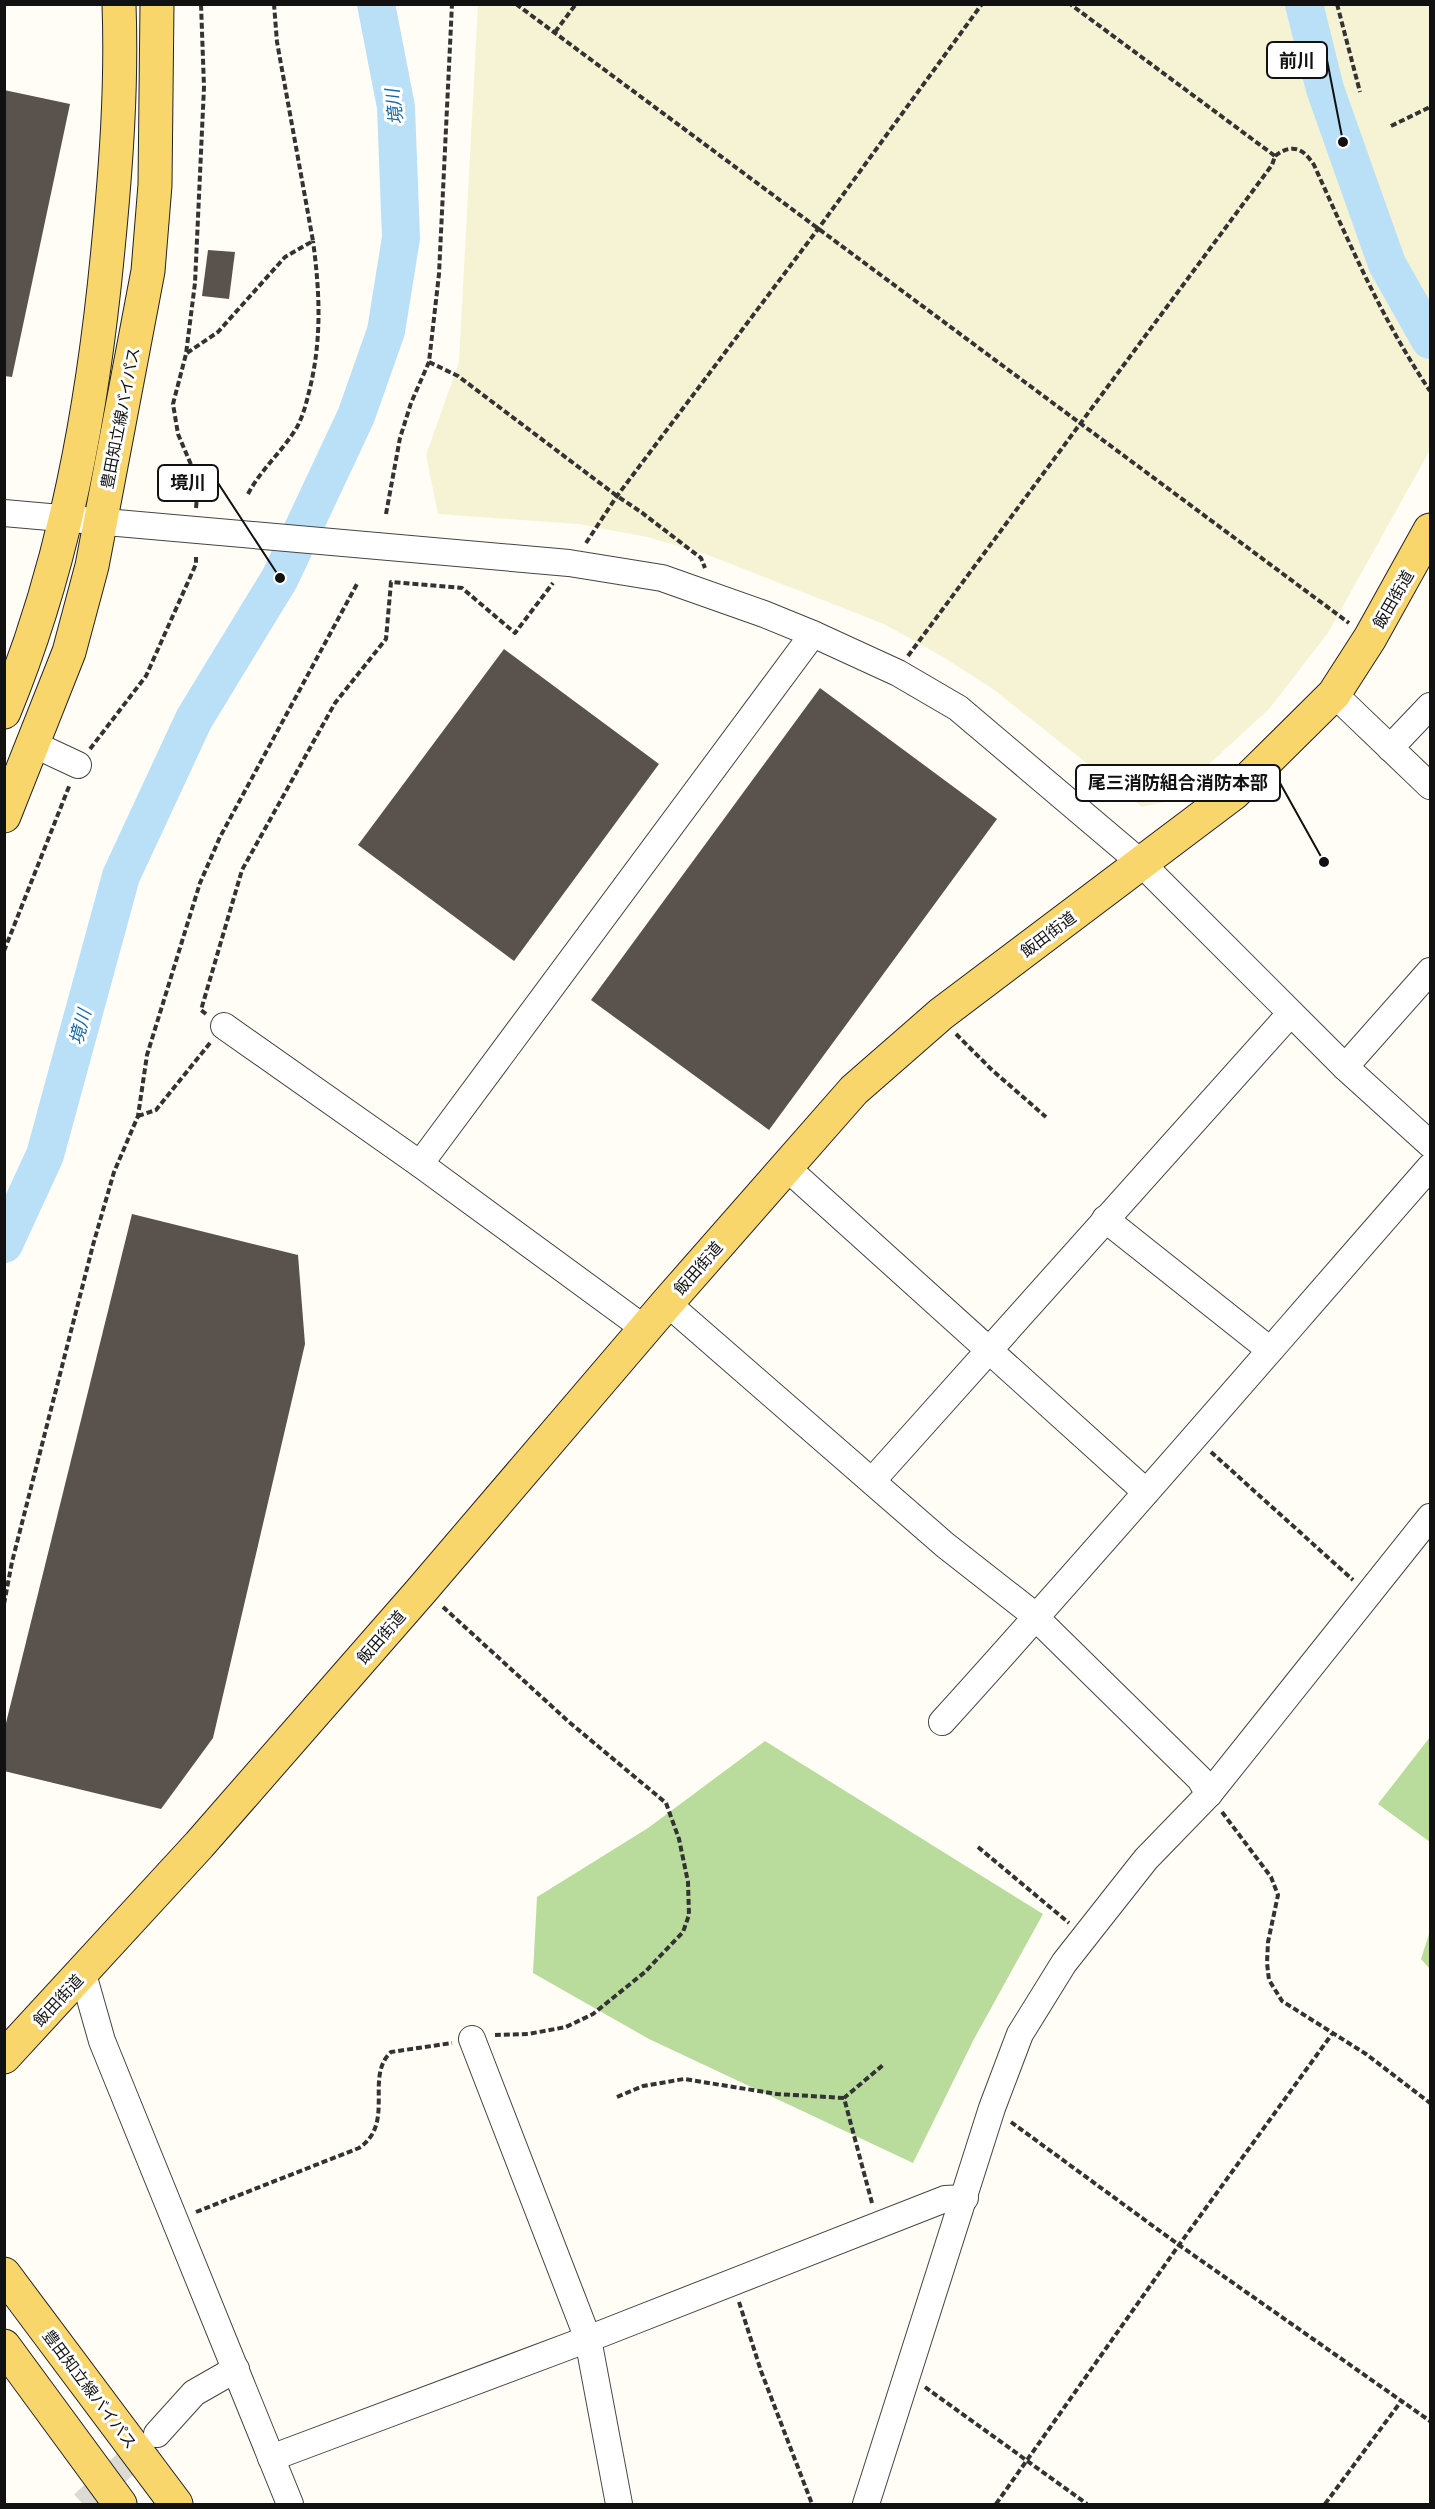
<svg xmlns="http://www.w3.org/2000/svg" width="1435" height="2509" font-family="Merriweather,'Noto Sans JP',serif">
<style>
.farmland{fill:#f6f3d4}
.forest{fill:#b9dc9c}
.lines{fill:none;stroke-linecap:round;stroke-linejoin:round}
.river{stroke:#b9e0f7;stroke-width:38}
.building{fill:#5a524d}
.minor-tunnel{stroke:#dbdad3;stroke-width:26;stroke-dasharray:26 13;stroke-linecap:butt}
.minor-casing{stroke:#444;stroke-width:28}
.major-casing{stroke:#222;stroke-width:35}
.path{stroke:#333;stroke-width:4;stroke-dasharray:6 3;stroke-linecap:butt}
.minor{stroke:#fff;stroke-width:26}
.major{stroke:#f9d66b;stroke-width:33}
.labels{text-anchor:middle;dominant-baseline:central;stroke-width:6;stroke-linejoin:round;paint-order:stroke}
.street-label{font-size:16px;fill:#111;stroke:#fff}
.water-label{font-size:18px;font-style:italic;fill:#1768a6;stroke:#fff}
.leader{fill:none;stroke:#111;stroke-width:2}
.callout-dot{fill:#111;stroke:#fff;stroke-width:2}
.callout{fill:#fff;stroke:#111;stroke-width:2}
.callout-label{font-size:18px;text-anchor:middle;font-weight:bold;fill:#111}
</style>
<rect width="100%" height="100%" fill="#fffdf5"/>
<!-- farmland -->
<polygon class="farmland" points="478,5 1430,5 1430,450 1328,633 1269,709 1169,801 1142,807 993,689 943,657 884,624 703,553 647,537 578,524 438,514 426,455 459,362"/>
<!-- forest -->
<g class="forest">
<polygon points="1430,1737 1430,1842 1378,1804"/>
<polygon points="765,1741 1043,1914 974,2039 913,2163 649,2039 533,1973 537,1897 648,1828"/>
<polygon points="1430,1931 1430,1969 1421,1959"/>
</g>
<g class="lines">
<!-- river -->
<g class="river">
<polyline points="1304,4 1325,89 1387,264 1430,340"/>
<polyline points="4,1244 45,1155 121,876 194,719 280,578 356,416 386,331 401,238 396,107 376,4"/>
</g>
</g>
<!-- building -->
<g class="building">
<polygon points="4,90 70,104 12,377 4,376"/>
<polygon points="208,250 235,252 229,299 202,296"/>
<polygon points="504,649 659,764 514,961 358,845"/>
<polygon points="820,688 997,819 769,1130 591,1000"/>
<polygon points="132,1214 298,1255 305,1344 213,1738 161,1809 4,1771 4,1731"/>
</g>
<g class="lines">
<!-- minor-tunnel -->
<polyline class="minor-tunnel" points="83,2504 150,2441"/>
<!-- minor casing -->
<g class="minor-casing">
<g id="minor">
<polyline points="4,513 569,563 662,578 764,614 813,634 898,673 958,708 1141,863 1345,1067 1430,1144"/>
<polyline points="1334,694 1430,786"/>
<polyline points="33,744 78,765"/>
<polyline points="1390,748 1430,706"/>
<polyline points="224,1026 420,1164 645,1329"/>
<polyline points="1345,1067 1430,971"/>
<polyline points="420,1164 813,634"/>
<polyline points="786,1167 1146,1492"/>
<polyline points="1105,1219 1270,1350"/>
<polyline points="667,1303 945,1545 1028,1610 1200,1779 1209,1794"/>
<polyline points="872,1481 1290,1014"/>
<path d="M942,1722C1108,1539 1268,1352 1430,1167"/>
<polyline points="83,1974 102,2041 290,2504"/>
<polyline points="472,2039 588,2339 619,2504"/>
<polyline points="157,2434 194,2393 236,2369"/>
<polyline points="271,2458 588,2339 945,2199 965,2198"/>
<polyline points="866,2504 992,2108 1020,2034 1064,1963 1112,1902 1146,1859 1209,1794 1430,1517"/>
</g>
</g>
<!-- major casing -->
<g class="major-casing">
<g id="major">
<path d="M4,712C65,564 93,407 108,249C116,167 122,86 119,4"/>
<polyline points="4,816 69,652 92,566 148,271 155,185 157,4"/>
<polyline points="4,2057 199,1845 421,1591 667,1303 854,1090 941,1014 1234,793 1334,694 1370,638 1430,530"/>
<polyline points="4,2274 176,2504"/>
<polyline points="4,2346 120,2504"/>
</g>
</g>
<!-- path -->
<g class="path">
<polyline points="516,4 1349,623"/>
<polyline points="1337,4 1360,92"/>
<polyline points="555,32 576,4"/>
<polyline points="1391,126 1430,107"/>
<path d="M1275,156C1292,143 1303,148 1314,165C1349,242 1382,320 1430,391"/>
<polyline points="187,353 218,332 285,257 313,241 277,42 274,4"/>
<polyline points="429,362 458,376 617,496 641,512 701,558 705,568"/>
<path d="M248,494C261,469 283,451 297,427C303,416 306,404 309,392C322,341 320,293 313,241"/>
<polyline points="196,508 198,487 195,474 178,434 173,404 186,354 195,283 204,87 201,4"/>
<polyline points="386,514 400,438 411,403 429,362 439,274 452,4"/>
<polyline points="586,543 617,496 818,229 982,4"/>
<polyline points="908,656 1272,165 1275,156 1070,4"/>
<polyline points="90,749 146,676 196,564 196,557"/>
<polyline points="4,951 70,784"/>
<polyline points="206,1014 201,1010 242,870 335,703 386,639 391,582 462,588 515,633 553,583"/>
<polyline points="956,1034 992,1070 1046,1117"/>
<polyline points="138,1116 156,1110 210,1043"/>
<polyline points="1211,1452 1353,1580"/>
<polyline points="4,1604 12,1562 93,1245 114,1172 138,1116 147,1055 200,883 220,837 357,584"/>
<polyline points="443,1607 569,1722 666,1803 679,1839 688,1882 689,1915 683,1932 645,1972 593,2014 566,2027 528,2034 495,2035"/>
<polyline points="1222,1812 1271,1877 1278,1895 1268,1942 1267,1963 1269,1980 1282,2001 1366,2054 1430,2103"/>
<polyline points="978,1847 1069,1923"/>
<polyline points="617,2097 643,2086 684,2079 777,2094 844,2098"/>
<polyline points="1011,2122 1179,2245 1430,2421"/>
<polyline points="872,2203 844,2098 883,2065"/>
<path d="M196,2212L359,2148C396,2123 364,2077 391,2052L452,2043"/>
<polyline points="739,2302 761,2371 812,2504"/>
<polyline points="925,2387 1087,2504"/>
<polyline points="996,2504 1179,2245 1332,2034"/>
<polyline points="1325,2504 1402,2400"/>
</g>
<!-- minor -->
<use href="#minor" class="minor"/>
<!-- major -->
<use href="#major" class="major"/>
</g>
<g class="labels">
<!-- street labels -->
<g class="street-label">
<text transform="translate(120 418) rotate(-79)">豊田知立線バイパス</text>
<text transform="translate(1393 599) rotate(-60)">飯田街道</text>
<text transform="translate(1048 934) rotate(-37)">飯田街道</text>
<text transform="translate(698 1268) rotate(-49)">飯田街道</text>
<text transform="translate(381 1637) rotate(-49)">飯田街道</text>
<text transform="translate(58 2000) rotate(-47)">飯田街道</text>
<text transform="translate(90 2389) rotate(53)">豊田知立線バイパス</text>
</g>
<!-- water labels -->
<g class="water-label">
<text transform="translate(394 107) rotate(-97)">境川</text>
<text transform="translate(80 1027) rotate(-75)">境川</text>
</g>
</g>
<!-- callouts -->
<path class="leader" d="M1343 142L1327 60M280 578L218 483M1324 862L1280 783"/>
<g class="callout-dot">
<circle cx="1343" cy="142" r="6"/>
<circle cx="280" cy="578" r="6"/>
<circle cx="1324" cy="862" r="6"/>
</g>
<g class="callout">
<rect x="1267" y="42" width="60" height="36" rx="6"/>
<rect x="158" y="465" width="60" height="36" rx="6"/>
<rect x="1076" y="765" width="204" height="36" rx="6"/>
</g>
<g class="callout-label">
<text x="1297" y="67">前川</text>
<text x="188" y="489">境川</text>
<text x="1178" y="789">尾三消防組合消防本部</text>
</g>
<!-- border -->
<rect width="1435" height="2509" fill="none" stroke="#111111" stroke-width="12"/>
</svg>
